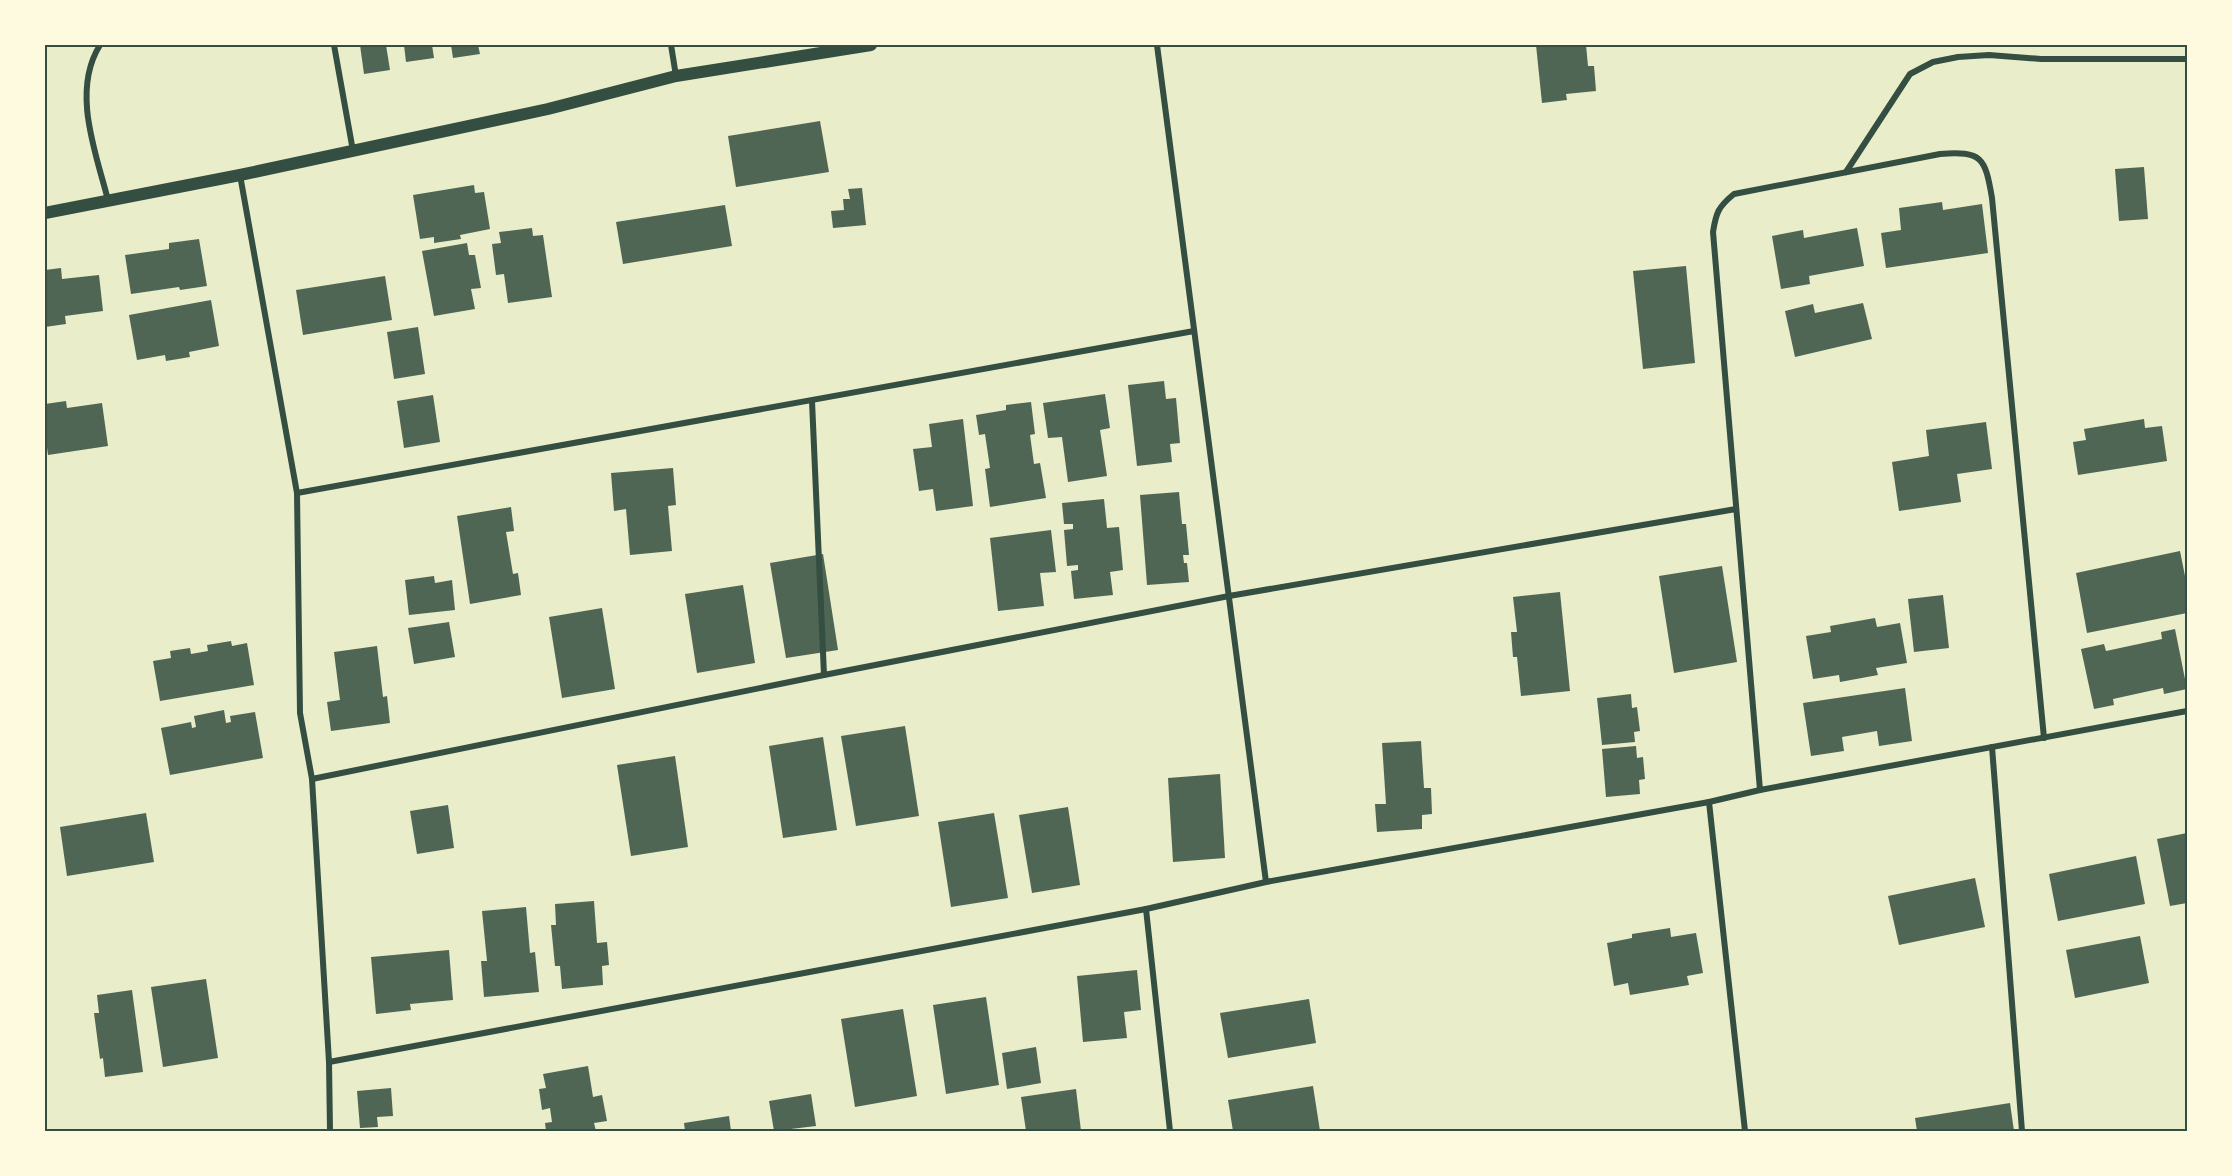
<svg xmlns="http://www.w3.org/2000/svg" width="2232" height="1176" font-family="'Sofia Sans Condensed',sans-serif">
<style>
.building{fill:#4f6655}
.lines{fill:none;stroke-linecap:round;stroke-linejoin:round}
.minor{stroke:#344e41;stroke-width:6}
.secondary{stroke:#344e41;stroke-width:12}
.neatline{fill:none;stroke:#344e41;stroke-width:2}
</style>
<rect width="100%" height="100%" fill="#e9edc9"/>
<!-- building -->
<g class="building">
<polygon points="360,45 386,45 390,70 364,74"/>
<polygon points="404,45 432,45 434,58 406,62"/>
<polygon points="451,45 478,45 480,54 453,58"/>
<polygon points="1536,45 1586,45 1588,66 1594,66 1596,91 1566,94 1567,100 1542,103"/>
<polygon points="820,121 829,172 736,187 728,136"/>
<polygon points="2144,167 2148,219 2119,221 2115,169"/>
<polygon points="474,185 475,193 484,192 490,229 460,235 461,239 434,243 434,237 420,239 413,195"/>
<polygon points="862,188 866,225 833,228 831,211 844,210 843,199 850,199 848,189"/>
<polygon points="1942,202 1943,210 1982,204 1988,253 1886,268 1881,233 1901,230 1899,208"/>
<polygon points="725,205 732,246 623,264 616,222"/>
<polygon points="532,228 533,236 543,235 552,297 508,303 504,274 496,275 492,244 501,243 499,232"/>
<polygon points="1857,228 1864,266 1809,276 1810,284 1781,289 1772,236 1803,230 1804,238"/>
<polygon points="199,239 207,286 180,290 179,287 131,294 125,255 169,249 169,243"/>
<polygon points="467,243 469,255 475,255 481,288 471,289 475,309 434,316 422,251"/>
<polygon points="1686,266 1695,363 1643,369 1633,271"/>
<polygon points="61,268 62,279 99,275 103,311 65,316 66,324 45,327 45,270"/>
<polygon points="385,276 392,320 303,335 296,290"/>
<polygon points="211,300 219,346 189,352 190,357 166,361 165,355 137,360 129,315"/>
<polygon points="1863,303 1872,339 1795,357 1785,311 1813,304 1815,313"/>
<polygon points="418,327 425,374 394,379 387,332"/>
<polygon points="1164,381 1166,399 1176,398 1180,443 1170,444 1172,462 1137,466 1128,385"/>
<polygon points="1105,394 1110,428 1100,430 1107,476 1068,482 1062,437 1048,438 1043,403"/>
<polygon points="433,395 440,442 404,448 397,401"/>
<polygon points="66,401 67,408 102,403 108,446 48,455 45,433 45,404"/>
<polygon points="1031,402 1035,434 1030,435 1034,464 1040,463 1046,498 990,507 985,469 990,468 985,434 979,435 976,415 1006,410 1006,405"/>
<polygon points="963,419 973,506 936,511 933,489 919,491 913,449 932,447 929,424"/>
<polygon points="2144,419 2145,428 2162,426 2167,461 2078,475 2073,442 2086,440 2084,429"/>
<polygon points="1986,422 1992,469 1957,474 1961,502 1899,511 1892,462 1929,456 1926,430"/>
<polygon points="673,468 676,505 668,506 672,551 630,555 626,509 614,511 611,473"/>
<polygon points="1179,492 1182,524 1186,524 1189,555 1183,555 1184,563 1187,563 1189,582 1147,585 1140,495"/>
<polygon points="1104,499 1107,528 1119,527 1123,570 1110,572 1113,595 1074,599 1071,571 1078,570 1078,565 1067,566 1064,530 1073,529 1073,524 1064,524 1062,503"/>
<polygon points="511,507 514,531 506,532 513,574 518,573 521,595 470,604 457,516"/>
<polygon points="1051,530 1056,572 1040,573 1044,606 998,611 990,538"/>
<polygon points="2180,551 2187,586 2187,613 2087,633 2076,573"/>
<polygon points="823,554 838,650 786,658 770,563"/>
<polygon points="1722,566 1737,662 1674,673 1659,576"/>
<polygon points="434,576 435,583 452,580 455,610 409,615 405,580"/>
<polygon points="743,585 755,663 697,673 685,594"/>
<polygon points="1560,592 1570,691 1521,696 1517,657 1513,657 1511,632 1517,632 1513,597"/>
<polygon points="1943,595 1949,648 1914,652 1908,599"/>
<polygon points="602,608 615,689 562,698 549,617"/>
<polygon points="1875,618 1877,627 1900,623 1907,663 1876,668 1878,675 1840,682 1839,675 1813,679 1806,636 1831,632 1830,626"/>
<polygon points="449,622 455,657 414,664 408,628"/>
<polygon points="2175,629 2187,689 2164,694 2163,688 2113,699 2114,705 2094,709 2081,649 2104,644 2106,651 2162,639 2161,632"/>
<polygon points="231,641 232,646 247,643 254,685 160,701 153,661 171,658 170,651 190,648 191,654 208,651 207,645"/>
<polygon points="377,646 383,697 387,696 390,723 331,731 327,702 340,700 334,652"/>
<polygon points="1905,688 1912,741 1879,746 1877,731 1842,737 1844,751 1811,756 1803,703"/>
<polygon points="1631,694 1632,708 1637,707 1640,731 1634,732 1635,742 1602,745 1597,698"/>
<polygon points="224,710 226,723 231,722 230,716 255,712 263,758 170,775 161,728 191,722 192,728 196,727 194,716"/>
<polygon points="905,726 919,816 856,826 841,736"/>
<polygon points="823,737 837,830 783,838 769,746"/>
<polygon points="1421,741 1424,788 1431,788 1432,814 1422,815 1422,829 1377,832 1375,804 1386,804 1382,743"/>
<polygon points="1636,746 1637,758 1643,757 1645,779 1639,780 1640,794 1606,797 1602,749"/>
<polygon points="675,756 688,847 631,856 617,765"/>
<polygon points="1220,774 1225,858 1173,862 1168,778"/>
<polygon points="448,805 454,848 417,854 410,811"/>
<polygon points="1068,807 1080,885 1032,893 1019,815"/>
<polygon points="146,813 154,862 67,876 60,827"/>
<polygon points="994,813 1008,898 951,907 938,822"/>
<polygon points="2187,833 2187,903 2170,906 2157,839"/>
<polygon points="2136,856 2145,904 2058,921 2049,874"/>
<polygon points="1975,878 1985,927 1899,945 1888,896"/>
<polygon points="594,901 597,943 607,942 609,965 602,966 603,985 562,989 560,966 555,966 551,925 556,925 555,904"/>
<polygon points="526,907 530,953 535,952 539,992 484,997 481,961 487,961 482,911"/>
<polygon points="1670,928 1671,937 1696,933 1703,973 1687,976 1689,985 1630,995 1628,983 1614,986 1607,943 1632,938 1632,934"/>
<polygon points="2140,936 2149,983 2075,998 2066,950"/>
<polygon points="449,950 453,1000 410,1004 411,1010 376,1014 371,957"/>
<polygon points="1137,970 1141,1010 1124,1012 1127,1038 1083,1042 1077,976"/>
<polygon points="206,979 218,1058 163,1067 151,987"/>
<polygon points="132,990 143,1072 105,1077 103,1058 100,1059 94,1013 99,1013 97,995"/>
<polygon points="986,997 999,1085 946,1094 933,1005"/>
<polygon points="1309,999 1316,1043 1228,1058 1220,1013"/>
<polygon points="903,1009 917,1096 855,1107 841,1019"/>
<polygon points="1036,1047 1041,1083 1007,1089 1002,1053"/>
<polygon points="588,1066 593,1097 602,1095 607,1121 594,1123 596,1131 546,1131 545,1123 552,1122 550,1108 542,1110 539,1089 546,1088 543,1074"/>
<polygon points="1313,1086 1320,1131 1233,1131 1228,1100"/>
<polygon points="391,1088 393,1116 377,1117 378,1127 360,1128 357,1091"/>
<polygon points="1076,1089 1081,1131 1026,1131 1021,1097"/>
<polygon points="811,1094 816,1126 774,1131 769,1101"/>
<polygon points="2010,1103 2014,1131 1917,1131 1915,1118"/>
<polygon points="729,1116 731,1131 685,1131 684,1123"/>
</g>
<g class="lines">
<!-- minor -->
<g class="minor">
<path d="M100,45C71,91 96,153 108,200"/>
<polyline points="334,45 353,151"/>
<polyline points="671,45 676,76"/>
<polyline points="1157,45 1266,882"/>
<polyline points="1846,172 1910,74 1933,62 1958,57 1989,55 2041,59 2187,59"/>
<polyline points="240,175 297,493 300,713 312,779 329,1062 330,1131"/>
<polyline points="812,401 824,675"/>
<polyline points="297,493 1194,331"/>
<polyline points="1992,747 2022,1131"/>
<polyline points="312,779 824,675 1229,596 1736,509"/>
<path d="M1760,790L1713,232C1716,213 1718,207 1734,194L1940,154C1982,151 1985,157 1992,198L2044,738"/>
<polyline points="1709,802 1745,1131"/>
<polyline points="1146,909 1170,1131"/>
<polyline points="329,1062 1146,909 1266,882 1709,802 1760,790 2187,711"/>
</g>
<!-- secondary -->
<polyline class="secondary" points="45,213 240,175 548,109 676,76 871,45"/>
</g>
<!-- border -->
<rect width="2232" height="1176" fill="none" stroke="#fefae0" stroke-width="93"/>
<rect x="46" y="46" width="2140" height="1084" class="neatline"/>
</svg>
